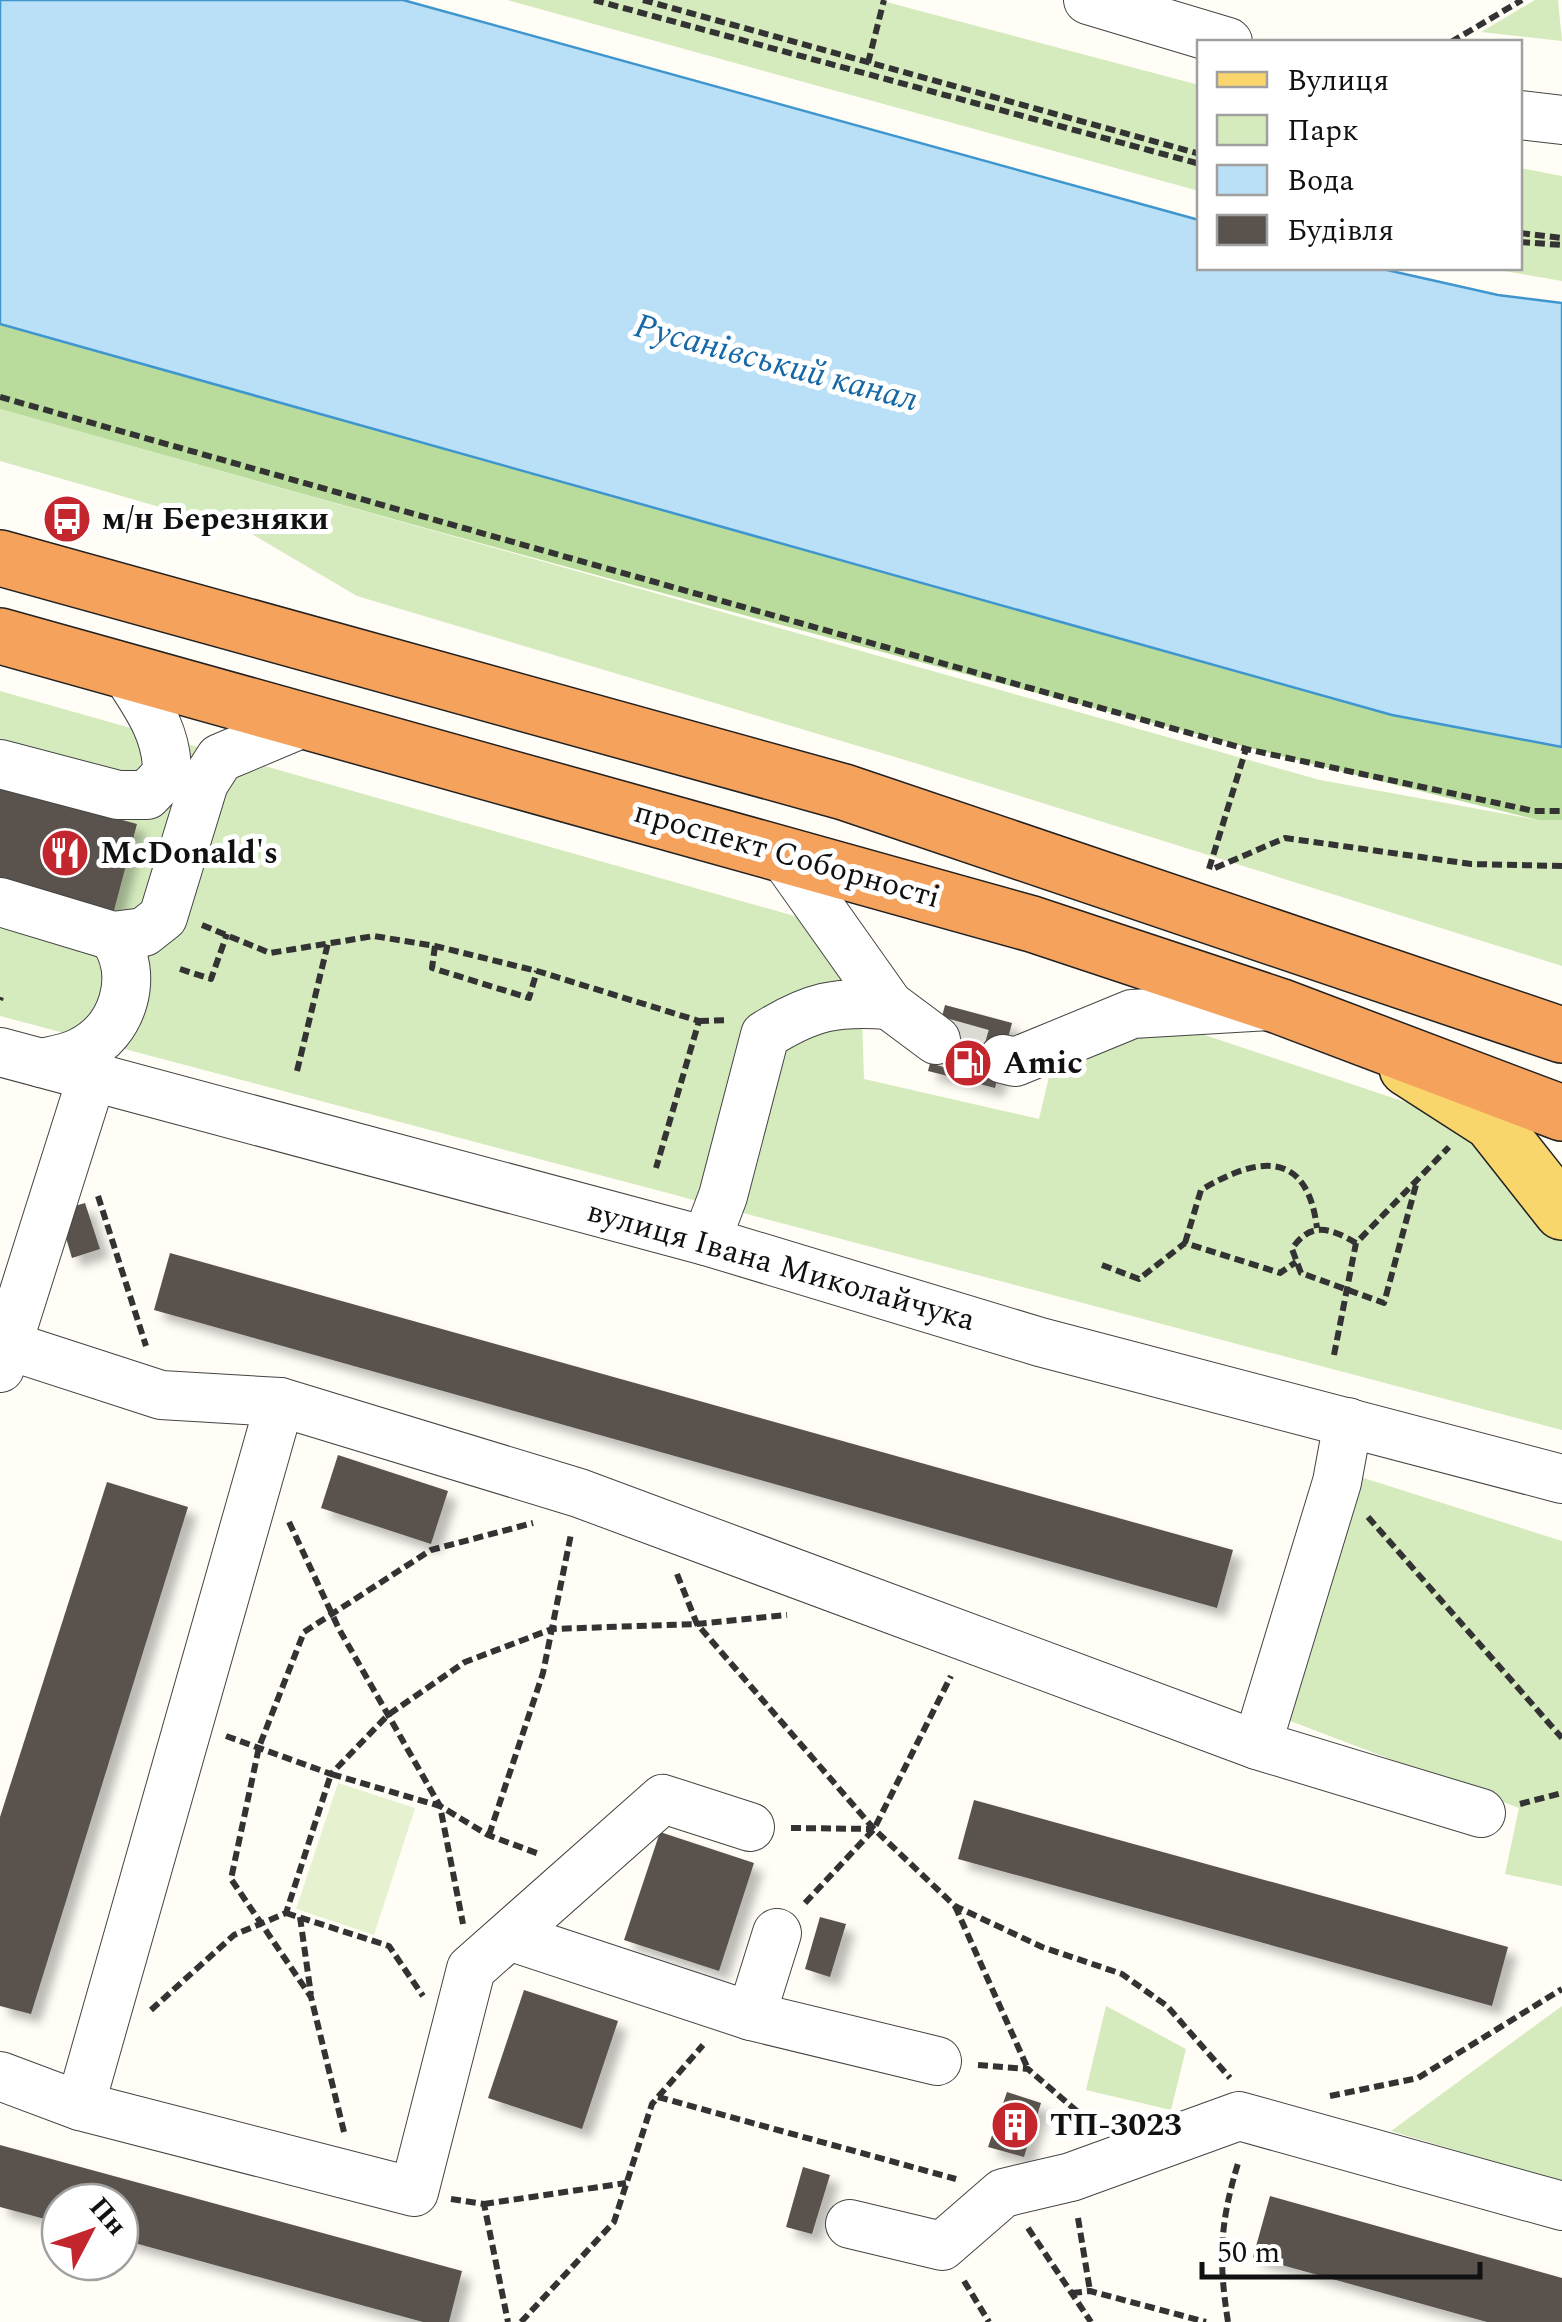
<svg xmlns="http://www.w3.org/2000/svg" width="1562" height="2322" font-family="Spectral,serif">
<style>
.green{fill:#d5ebbd}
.forest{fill:#b9dc9c}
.pitch{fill:#e6f2cf}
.water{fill:#b9e0f7;stroke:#3f96cf;stroke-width:2.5}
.building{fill:#5a524d;filter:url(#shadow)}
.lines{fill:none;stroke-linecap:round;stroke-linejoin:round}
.minor-tunnel{stroke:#dbdad3;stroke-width:48;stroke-dasharray:48 24;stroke-linecap:butt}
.minor-casing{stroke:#444;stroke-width:50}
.major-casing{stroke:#222;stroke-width:58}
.highway-casing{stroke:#222;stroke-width:58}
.path{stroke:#333;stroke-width:6;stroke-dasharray:10 5;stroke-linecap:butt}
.minor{stroke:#fff;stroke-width:48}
.major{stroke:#f9d66b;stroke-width:55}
.highway{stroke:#f5a25d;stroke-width:55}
.labels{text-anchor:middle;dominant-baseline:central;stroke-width:10;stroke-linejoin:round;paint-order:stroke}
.poi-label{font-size:32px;font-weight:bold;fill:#111;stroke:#fff;text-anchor:start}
.street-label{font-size:32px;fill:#111;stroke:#fff}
.water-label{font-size:35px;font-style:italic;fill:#1768a6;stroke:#fff}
</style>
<defs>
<filter id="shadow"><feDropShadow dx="9" dy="9" stdDeviation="5" flood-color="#0004"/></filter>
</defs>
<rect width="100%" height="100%" fill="#fffdf5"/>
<!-- green -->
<g class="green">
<polygon points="507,0 879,0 1199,85 1199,191"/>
<polygon points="1535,0 1558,0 1562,41 1481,32"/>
<polygon points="1520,168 1562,176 1562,281 1487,268 1520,268"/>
<polygon points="0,409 1320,780 1538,820 1562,820 1562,966 915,763 357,596 250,533 0,461"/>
<polygon points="0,691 812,921 861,985 864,1079 1039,1119 1051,1068 1175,1025 1447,1116 1562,1238 1562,1430 0,1016"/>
<polygon points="1348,1473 1562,1541 1562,1886 1505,1874 1519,1808 1285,1719"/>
<polygon points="1106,2006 1186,2049 1171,2110 1086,2090"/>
<polygon points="1562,2006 1562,2182 1391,2131"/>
</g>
<!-- forest -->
<path class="forest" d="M0,324L1289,686L1562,747V820H1538C1022,694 511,553 0,409Z"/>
<!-- pitch -->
<polygon class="pitch" points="338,1783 415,1808 374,1935 296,1909"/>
<!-- water -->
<polygon class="water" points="0,0 403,0 1199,220 1200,268 1378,268 1498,295 1562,303 1562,747 1392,715 0,324"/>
<!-- building -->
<g class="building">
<polygon points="0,787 137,824 112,918 0,882"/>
<polygon points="945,1005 1012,1023 995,1088 928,1071"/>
<polygon points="85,1203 100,1249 72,1258 58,1211"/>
<polygon points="170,1253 1233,1550 1217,1608 154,1310"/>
<polygon points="338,1455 448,1491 431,1544 321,1508"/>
<polygon points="107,1482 188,1507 31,2014 0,2006 0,1817"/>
<polygon points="974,1800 1508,1947 1492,2006 958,1859"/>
<polygon points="660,1832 754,1863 719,1971 624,1940"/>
<polygon points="820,1917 846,1924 830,1977 805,1969"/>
<polygon points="524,1990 618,2021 582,2129 488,2098"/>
<polygon points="1007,2092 1041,2103 1024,2157 988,2147"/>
<polygon points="0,2145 462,2271 449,2322 423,2322 120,2239 120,2202 60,2202 60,2223 0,2207"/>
<polygon points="803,2167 830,2175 812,2234 786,2227"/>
<polygon points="1270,2196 1562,2278 1562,2322 1487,2322 1253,2257"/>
</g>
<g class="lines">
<!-- minor-tunnel -->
<polyline class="minor-tunnel" points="936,1040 1003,1059"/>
<!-- minor casing -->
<g class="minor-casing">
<g id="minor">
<polyline points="1088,0 1228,42"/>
<polyline points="1520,115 1562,120"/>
<path d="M0,764L118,795H147L167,774C168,733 146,704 124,670"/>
<polyline points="782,854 889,1005 936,1040"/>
<polyline points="0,902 113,936 144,932 163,917 204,783 220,758 308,721"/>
<polyline points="0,1052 706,1241 1040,1342 1562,1479"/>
<polyline points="1003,1059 1015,1062 1132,1014 1269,1006"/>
<path d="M41,1063C54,1060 68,1058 80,1052C124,1031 140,975 113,936"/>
<path d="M706,1241L723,1196L765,1035C811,1006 836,1001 889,1005"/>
<polyline points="7,1345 161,1395 280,1402 579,1493 1257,1745 1481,1813"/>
<polyline points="0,1368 92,1077"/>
<polyline points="1257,1745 1337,1482 1348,1422"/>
<polyline points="509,1936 751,2016 777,1933"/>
<polyline points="751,2016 937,2061"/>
<polyline points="0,2076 80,2106 414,2192 471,1969 663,1799 750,1827"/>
<polyline points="80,2106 280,1402"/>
<polyline points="850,2224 942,2246 1003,2193 1071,2177 1239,2116 1562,2206"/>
</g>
</g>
<!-- major casing -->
<g class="major-casing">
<polyline id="major" points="1407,1068 1491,1122 1562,1212"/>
</g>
<!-- highway casing -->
<g class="highway-casing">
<g id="highway">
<polyline points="0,558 844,792 1562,1035"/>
<polyline points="0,636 1032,924 1279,1006 1562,1113"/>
</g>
</g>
<!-- path -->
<g class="path">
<polyline points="594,0 1200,164"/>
<polyline points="643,0 1200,154"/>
<polyline points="1451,42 1522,0"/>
<polyline points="868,63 884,0"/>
<polyline points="1520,233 1562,238"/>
<polyline points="1520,242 1562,245"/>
<polyline points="0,397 1246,749 1534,811 1562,811"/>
<polyline points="1215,868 1285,838 1471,864 1562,866"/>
<polyline points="1209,869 1246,749"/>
<polyline points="202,925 270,953 374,936 435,946 537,971 699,1021 656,1168"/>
<polyline points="435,946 432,968 529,998 537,971"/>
<polyline points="180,969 211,979 227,934"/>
<polyline points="0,1000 1,997"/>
<polyline points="699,1021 728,1020"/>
<polyline points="297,1071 328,943"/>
<polyline points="98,1196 146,1346"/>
<path d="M1185,1243L1201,1190C1258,1156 1307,1149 1317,1228"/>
<path d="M1356,1243C1331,1228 1310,1221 1292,1249L1301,1273L1384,1303L1417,1181"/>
<polyline points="1102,1265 1139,1279 1185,1243 1280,1273 1296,1262"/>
<polyline points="1334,1355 1356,1243 1449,1147"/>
<polyline points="1368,1517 1562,1738"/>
<polyline points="289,1522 339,1629 440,1806 488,1835 539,1854"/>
<polyline points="677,1574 697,1624 874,1829 955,1906 1042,1947 1122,1974 1167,2006 1230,2078"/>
<polyline points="226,1736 331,1774 388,1715 465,1662 552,1629 697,1624 787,1615"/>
<polyline points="1520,1804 1562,1793"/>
<polyline points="791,1828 873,1829"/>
<polyline points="489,1835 543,1673 571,1534"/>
<polyline points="805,1903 874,1829 951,1676"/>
<polyline points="955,1906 1028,2069"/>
<polyline points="286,1913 389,1946 423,1996"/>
<polyline points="300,1917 311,1995"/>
<polyline points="151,2010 234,1935 286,1913 331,1774 440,1806 463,1924"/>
<polyline points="978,2065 1028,2069 1094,2126"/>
<polyline points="1330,2096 1418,2078 1562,1989"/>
<polyline points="658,2097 956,2179"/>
<polyline points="344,2132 311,1997 231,1879 259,1747 304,1632 431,1550 533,1523"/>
<polyline points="451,2199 484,2204 508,2322"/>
<polyline points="484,2204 626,2183"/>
<polyline points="1078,2218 1090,2291"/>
<polyline points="1028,2228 1091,2322"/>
<polyline points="964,2281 989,2322"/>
<polyline points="1072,2293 1090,2291 1206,2322"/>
<polyline points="521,2322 614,2222 652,2104 703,2045"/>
<path d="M1228,2322C1218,2258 1220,2222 1239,2160"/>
</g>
<!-- minor -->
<use href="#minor" class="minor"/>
<!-- major -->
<use href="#major" class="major"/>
<!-- highway -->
<use href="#highway" class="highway"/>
</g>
<!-- icons -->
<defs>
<g id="bus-disc" transform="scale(2.5)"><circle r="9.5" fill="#c4262e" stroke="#fff"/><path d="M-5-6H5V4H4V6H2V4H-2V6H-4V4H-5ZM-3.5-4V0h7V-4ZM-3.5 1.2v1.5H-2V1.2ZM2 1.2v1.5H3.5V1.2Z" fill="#fff"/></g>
<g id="restaurant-disc" transform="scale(2.5)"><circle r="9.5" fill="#c4262e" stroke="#fff"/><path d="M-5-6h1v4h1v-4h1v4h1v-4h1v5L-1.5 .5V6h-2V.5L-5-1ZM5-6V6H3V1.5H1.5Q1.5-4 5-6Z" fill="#fff"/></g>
<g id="fuel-disc" transform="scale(2.5)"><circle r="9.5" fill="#c4262e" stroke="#fff"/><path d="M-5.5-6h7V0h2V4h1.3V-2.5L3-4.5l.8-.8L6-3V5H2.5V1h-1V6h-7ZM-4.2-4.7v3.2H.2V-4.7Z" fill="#fff"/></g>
<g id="building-disc" transform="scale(2.5)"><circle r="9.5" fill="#c4262e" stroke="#fff"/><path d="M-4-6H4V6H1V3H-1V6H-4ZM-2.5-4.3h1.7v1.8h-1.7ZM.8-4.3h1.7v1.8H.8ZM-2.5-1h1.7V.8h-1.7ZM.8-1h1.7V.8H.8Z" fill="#fff"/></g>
</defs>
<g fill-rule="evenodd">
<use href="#bus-disc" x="67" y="519"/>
<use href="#restaurant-disc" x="65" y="853"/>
<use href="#fuel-disc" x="968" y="1063"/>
<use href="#building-disc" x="1015" y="2125"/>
</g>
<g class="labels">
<!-- poi labels -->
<g class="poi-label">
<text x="102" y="519">м/н Березняки</text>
<text x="100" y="853">McDonald's</text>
<text x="1003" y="1063">Amic</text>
<text x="1050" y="2125">ТП-3023</text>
</g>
<!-- street labels -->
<g class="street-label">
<text transform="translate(787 855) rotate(16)">проспект Соборності</text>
<text transform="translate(781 1266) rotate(16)">вулиця Івана Миколайчука</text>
</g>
<!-- water labels -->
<g class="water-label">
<text transform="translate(776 363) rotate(15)">Русанівський канал</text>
</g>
</g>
<!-- legend -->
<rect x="1197" y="40" width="325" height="230" fill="#ffffff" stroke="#a0a0a0" stroke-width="2.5"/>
<rect x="1217" y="72" width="50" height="15" fill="#f9d66b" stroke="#a0a0a0" stroke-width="2.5"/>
<text x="1287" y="90" font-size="30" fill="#111111">Вулиця</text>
<rect x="1217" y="115" width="50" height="30" fill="#d5ebbd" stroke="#a0a0a0" stroke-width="2.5"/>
<text x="1287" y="140" font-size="30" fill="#111111">Парк</text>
<rect x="1217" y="165" width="50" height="30" fill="#b9e0f7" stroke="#a0a0a0" stroke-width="2.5"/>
<text x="1287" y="190" font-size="30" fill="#111111">Вода</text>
<rect x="1217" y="215" width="50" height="30" fill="#5a524d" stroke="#a0a0a0" stroke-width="2.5"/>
<text x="1287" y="240" font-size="30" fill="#111111">Будівля</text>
<!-- north arrow -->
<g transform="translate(90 2232) rotate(49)"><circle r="48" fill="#ffffff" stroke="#a0a0a0" stroke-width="2.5"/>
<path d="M0-8L18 38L0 25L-18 38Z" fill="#c4262e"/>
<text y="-15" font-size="28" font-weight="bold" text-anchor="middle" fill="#111111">Пн</text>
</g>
<!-- scale -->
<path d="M1202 2262v15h278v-15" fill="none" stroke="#111111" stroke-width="5"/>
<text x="1217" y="2262" font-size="30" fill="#111111" stroke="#ffffff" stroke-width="8" paint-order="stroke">50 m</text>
</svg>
